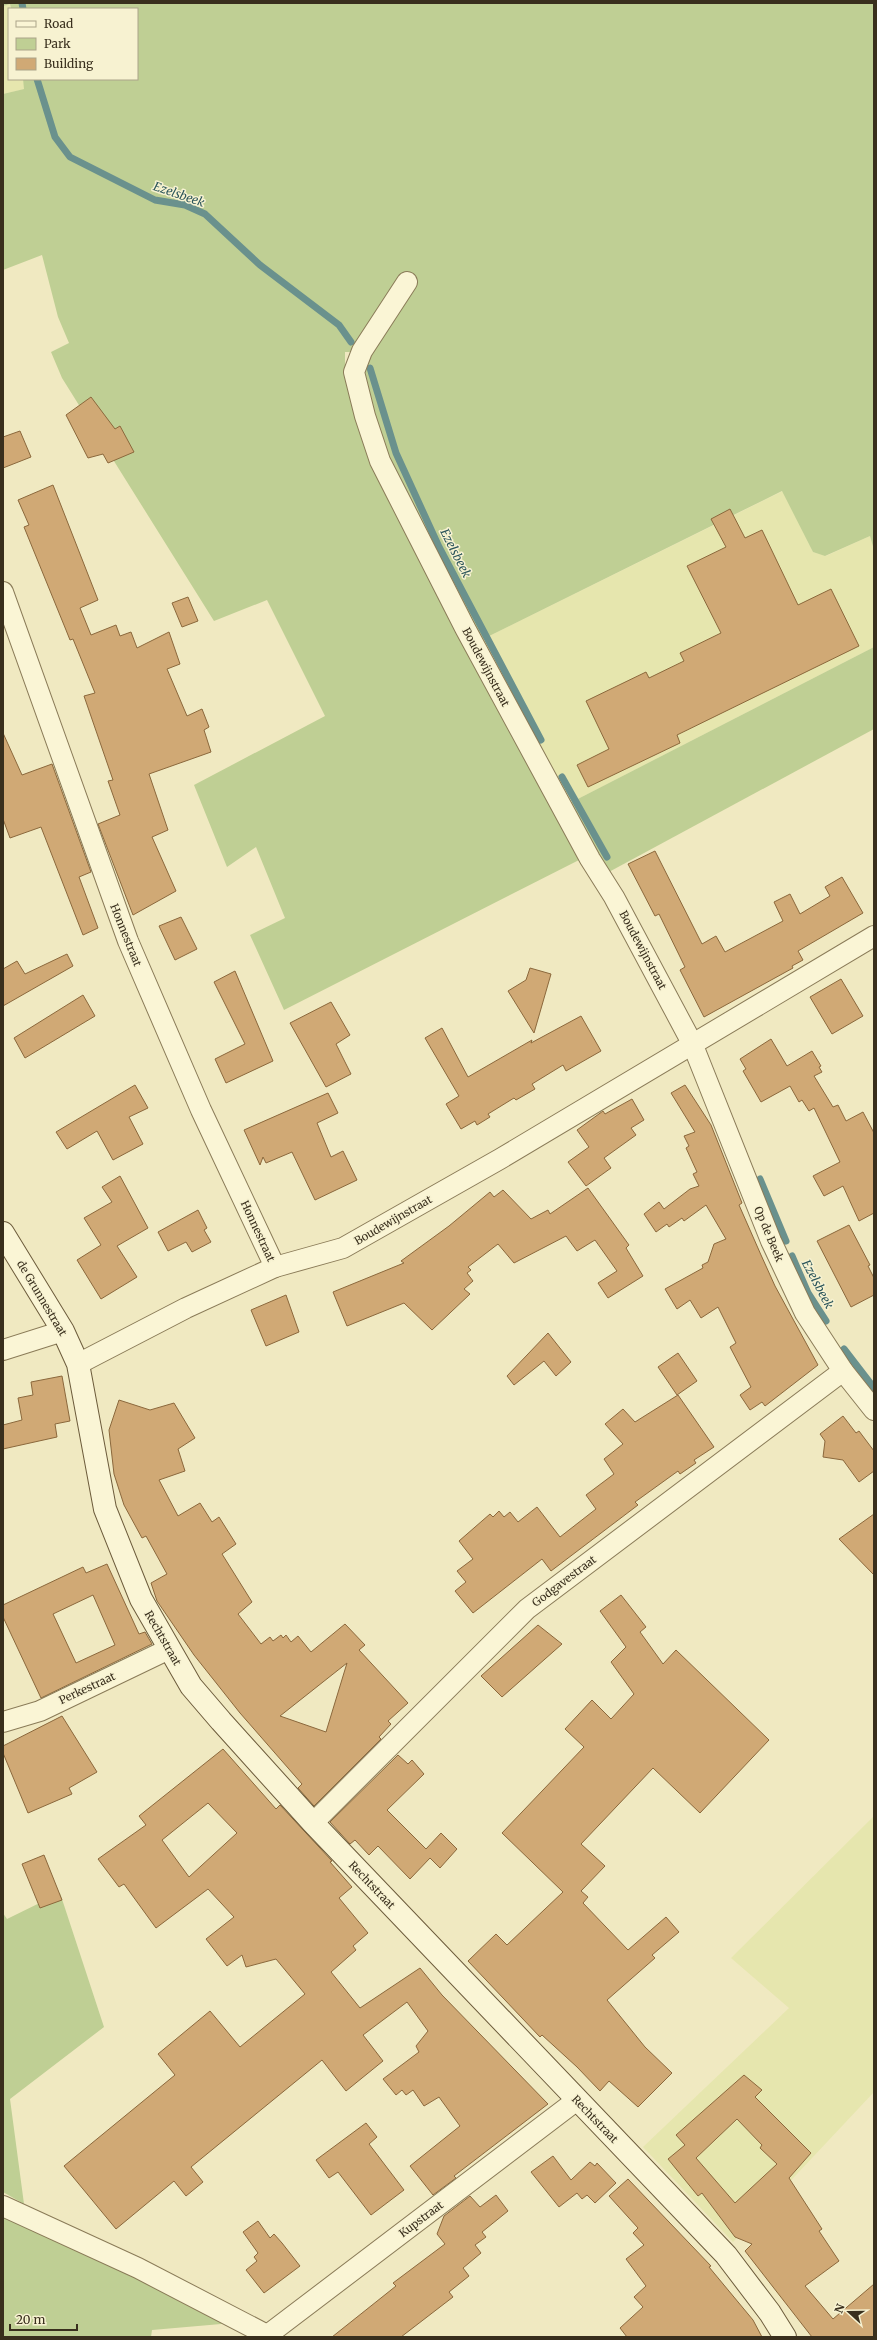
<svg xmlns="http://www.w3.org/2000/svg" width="877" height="2340" font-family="Merriweather,serif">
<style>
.farmland{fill:#e6e6ae}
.green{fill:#bfcf94}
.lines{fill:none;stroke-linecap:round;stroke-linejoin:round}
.stream{stroke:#6a918d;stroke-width:7}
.building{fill:#d0a975;stroke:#8b683c;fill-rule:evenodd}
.street-casing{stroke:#8a7b58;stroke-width:22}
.secondary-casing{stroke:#6c5b3b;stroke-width:24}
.street{stroke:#faf5d5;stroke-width:20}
.secondary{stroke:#faf5d5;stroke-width:22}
.labels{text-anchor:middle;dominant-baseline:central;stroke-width:3;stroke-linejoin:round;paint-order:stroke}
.street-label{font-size:11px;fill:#392f1d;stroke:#f7f2d1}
.water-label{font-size:12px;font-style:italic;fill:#2b555a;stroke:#f7f2d1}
</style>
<rect width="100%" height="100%" fill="#f0e9c1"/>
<!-- farmland -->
<g class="farmland">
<polygon points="10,4 9,79 23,79 25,89 3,94 3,6"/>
<polygon points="783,491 813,552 826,556 870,536 874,550 874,647 568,804 481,640"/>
<polygon points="874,1816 874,2092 733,2242 643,2147 789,2008 731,1958"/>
</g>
<!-- green -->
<g class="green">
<polygon points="3,3 874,3 874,550 870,536 825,556 813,552 782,491 481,640 402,486 375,421 353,352 345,352 345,368 351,403 403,529 581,859 284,1010 250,935 285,918 256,847 227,867 194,785 325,716 267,600 214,621 62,378 51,352 69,343 58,317 42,255 3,270 3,94 24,89 23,79 137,79 137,9 11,9 10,4 3,6"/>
<polygon points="874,647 874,729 607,873 568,804"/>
<polygon points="60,1893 104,2027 10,2099 24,2204 3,2192 3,1913 7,1919"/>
<polygon points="3,2215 227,2319 221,2324 152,2330 151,2337 3,2337"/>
</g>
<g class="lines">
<!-- stream -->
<g class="stream">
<polyline points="22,3 23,9"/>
<polyline points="37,79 55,137 70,157 155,200 185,205 205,214 260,265 339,325 351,342"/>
<polyline points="370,368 396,453 439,547 541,740"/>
<polyline points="562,777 607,857"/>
<polyline points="760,1179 786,1241"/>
<polyline points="792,1256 808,1293 826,1321"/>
<polyline points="844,1349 874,1388"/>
</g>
</g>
<!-- building -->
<g class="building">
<polygon points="91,397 115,429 120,426 134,452 108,463 103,454 88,458 66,415"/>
<polygon points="20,431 31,457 3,468 3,437"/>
<polygon points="53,485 98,600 80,608 91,635 116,625 120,636 131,632 137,648 169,632 180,664 167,669 187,716 202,709 209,727 204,730 211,752 149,774 168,830 152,837 176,891 133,915 98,824 120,815 108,781 113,780 84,696 95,693 73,639 70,640 66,630 24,527 29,525 18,500"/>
<polygon points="730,509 745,538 762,530 798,605 831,589 859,646 677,735 680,743 588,787 577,765 609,749 586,701 646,672 649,678 684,661 680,653 721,633 687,566 726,547 711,519"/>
<polygon points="188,597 198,621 182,627 172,603"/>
<polygon points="3,733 22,775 52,764 91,872 79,877 98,928 83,935 41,827 10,838 3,819"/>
<polygon points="655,851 702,944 716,936 725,952 783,921 774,902 790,894 800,914 830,896 825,887 842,877 863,913 798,951 803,960 792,966 793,968 704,1017 680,970 685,967 659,914 655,916 628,864"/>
<polygon points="181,917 197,949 175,960 159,926"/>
<polygon points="67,954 73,966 3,1006 3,969 17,961 25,974"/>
<polygon points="530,968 551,974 534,1033 508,991 526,980"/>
<polygon points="235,971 273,1061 226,1083 215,1059 245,1044 214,982"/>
<polygon points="841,979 863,1016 832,1034 810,997"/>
<polygon points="83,995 95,1016 25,1058 14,1038"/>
<polygon points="331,1002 350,1035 336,1044 351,1074 326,1087 290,1023"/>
<polygon points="581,1016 601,1051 566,1071 563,1065 532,1084 535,1089 516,1100 514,1098 488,1114 490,1117 477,1125 475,1121 461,1129 446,1104 459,1096 425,1038 442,1028 468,1077 532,1040 531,1043"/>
<polygon points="771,1039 787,1066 812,1051 821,1066 819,1067 822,1072 814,1076 833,1107 838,1105 846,1121 863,1112 874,1133 874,1213 859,1221 843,1186 824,1196 813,1176 840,1162 814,1108 809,1111 802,1100 799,1102 790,1086 761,1102 743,1071 746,1069 740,1059"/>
<polygon points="135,1085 148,1108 129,1117 143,1144 113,1160 97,1131 67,1149 56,1132"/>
<polygon points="685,1085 711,1125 742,1203 739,1205 761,1255 775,1286 818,1365 765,1406 762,1402 750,1410 740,1395 751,1387 730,1347 736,1343 718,1307 701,1318 690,1300 677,1309 665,1289 703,1268 702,1265 708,1262 714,1244 726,1239 706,1205 684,1221 682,1218 669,1227 667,1224 656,1232 644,1214 659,1202 664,1209 690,1189 699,1186 693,1174 697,1172 686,1148 689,1146 684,1136 695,1132 671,1093"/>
<polygon points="328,1093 338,1113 317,1123 331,1157 343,1151 357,1180 315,1200 292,1152 266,1163 263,1157 260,1165 244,1130"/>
<polygon points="632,1099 644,1120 631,1128 636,1135 604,1158 611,1168 586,1186 568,1162 589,1147 577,1130 603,1111 605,1114"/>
<polygon points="120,1176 148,1228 117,1246 137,1277 101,1299 77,1260 101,1245 84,1218 112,1202 102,1187"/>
<polygon points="588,1188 629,1245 626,1248 643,1276 608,1298 598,1283 617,1271 595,1240 577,1251 566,1236 514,1263 498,1244 468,1267 471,1270 467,1273 473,1281 464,1289 470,1294 432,1330 404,1303 347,1326 333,1292 404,1263 401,1261 449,1226 490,1192 494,1197 503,1190 531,1219 548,1210 550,1214"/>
<polygon points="198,1210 207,1228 204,1230 211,1242 192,1252 186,1242 168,1251 158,1232"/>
<polygon points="849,1225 870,1265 868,1266 874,1278 874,1295 851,1307 817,1241"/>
<polygon points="286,1295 299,1332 266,1346 251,1310"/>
<polygon points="548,1333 571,1362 556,1376 544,1361 514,1385 507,1376"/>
<polygon points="678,1353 697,1381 677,1395 658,1367"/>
<polygon points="62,1376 70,1421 55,1424 57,1437 3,1449 3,1425 22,1420 18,1398 33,1395 31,1382"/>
<polygon points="678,1395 714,1447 694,1460 696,1463 680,1474 678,1471 635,1502 638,1505 551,1571 542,1559 473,1613 455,1591 466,1582 457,1571 473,1559 459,1541 490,1514 493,1517 499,1511 504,1517 510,1512 518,1522 537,1507 560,1537 596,1509 586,1495 614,1474 604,1459 623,1444 605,1424 623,1409 635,1422"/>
<path d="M119,1400L150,1410L174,1403L195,1438L178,1449L185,1471L159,1480L178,1516L200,1503L212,1522L219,1517L236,1544L222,1554L252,1602L238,1614L261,1644L270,1637L273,1641L281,1635L283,1638L286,1635L291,1642L298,1636L311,1652L345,1624L365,1645L359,1650L408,1703L388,1721L391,1724L379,1737L381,1739L314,1806L298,1788L302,1784L240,1713L194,1655L157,1601L151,1583L167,1574L146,1536L142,1538L124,1505L114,1474L109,1430ZM347,1663L326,1732L280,1716Z"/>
<polygon points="843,1416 856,1433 859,1431 874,1451 874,1471 859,1482 843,1460 823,1457 825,1441 820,1434"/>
<polygon points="874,1514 874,1575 839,1539"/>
<path d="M107,1564L139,1634L145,1632L152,1644L41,1698L3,1617V1605L83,1567L86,1573ZM93,1595L115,1645L76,1663L53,1614Z"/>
<polygon points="621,1595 646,1627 640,1632 663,1664 676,1650 769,1740 700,1813 653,1768 581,1844 605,1866 581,1891 588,1897 583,1903 628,1950 666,1917 679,1932 652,1955 655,1958 607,2000 645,2047 672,2073 638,2107 609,2081 600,2091 577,2067 542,2035 540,2037 468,1961 496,1934 507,1945 563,1892 502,1833 584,1747 565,1729 592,1700 611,1719 634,1694 611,1662 626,1647 600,1611"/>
<polygon points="538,1625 562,1644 502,1697 481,1676"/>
<polygon points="62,1716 97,1772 69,1788 72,1794 28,1813 3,1753 3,1746"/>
<path d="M223,1749L276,1809L280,1805L332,1861L330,1862L352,1887L339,1898L368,1933L353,1946L356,1950L331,1972L360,2008L420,1968L442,1995L548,2104L454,2176L456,2178L433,2195L410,2166L460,2126L439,2097L424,2106L413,2090L406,2095L402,2090L396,2095L383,2079L419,2052L416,2046L428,2031L407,2002L363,2035L383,2061L346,2091L322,2060L191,2167L203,2182L186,2196L174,2181L116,2229L64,2166L175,2075L158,2054L210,2011L240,2047L305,1994L276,1959L246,1967L242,1955L227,1966L206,1939L234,1917L208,1889L156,1928L124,1884L119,1887L98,1859L146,1825L139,1816ZM208,1803L237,1833L189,1877L162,1840Z"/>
<polygon points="398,1755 408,1764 412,1760 424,1774 387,1810 426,1849 441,1833 457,1849 440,1868 430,1858 410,1879 378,1846 369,1855 355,1840 350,1844 330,1822"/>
<polygon points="44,1855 62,1900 40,1908 22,1864"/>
<path d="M744,2075L762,2090L755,2097L811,2153L789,2178L822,2229L819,2231L839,2261L805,2286L833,2319L874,2284V2337H812L745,2251L752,2244L735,2237L702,2193L698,2196L668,2159L685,2145L676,2135ZM737,2119L762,2145L760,2148L777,2164L735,2203L696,2158Z"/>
<polygon points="366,2123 377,2137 369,2144 404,2190 371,2215 338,2172 329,2178 316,2160"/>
<polygon points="553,2156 571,2180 590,2162 595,2166 597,2163 616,2183 595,2203 587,2195 582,2199 577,2193 559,2207 531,2172"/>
<polygon points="628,2179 711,2266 709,2267 753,2320 762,2337 627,2337 620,2328 643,2307 634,2297 646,2286 626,2259 644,2245 633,2233 638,2228 609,2196"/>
<polygon points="496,2195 508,2211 482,2232 486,2237 475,2245 481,2253 463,2268 469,2276 449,2292 453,2297 401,2337 332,2337 396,2286 393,2283 445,2244 437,2234 444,2216 470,2196 480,2207"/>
<polygon points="258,2221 270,2238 274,2234 282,2243 300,2266 264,2293 246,2270 257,2261 254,2257 258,2253 243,2232"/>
</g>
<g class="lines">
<!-- street casing -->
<g class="street-casing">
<g id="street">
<polyline points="407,282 362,351 354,372 365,416 380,461 465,628 590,859 614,897 692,1043 771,1241 805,1313 843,1371 874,1410"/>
<polyline points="3,592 128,941 201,1110 275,1267"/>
<polyline points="3,1350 63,1331"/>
<polyline points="78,1364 186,1308 275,1267 343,1248 500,1159 874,936"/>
<polyline points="3,1722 40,1711 169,1649"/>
<polyline points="313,1823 527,1609 843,1371"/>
<polyline points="3,2206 138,2268 267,2335"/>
<polyline points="265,2337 577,2100"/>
</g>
</g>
<!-- secondary casing -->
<g class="secondary-casing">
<polyline id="secondary" points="3,1233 63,1331 78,1364 105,1509 141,1599 191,1686 221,1721 313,1823 726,2255 770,2313 785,2337"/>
</g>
<!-- street -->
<use href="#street" class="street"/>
<!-- secondary -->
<use href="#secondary" class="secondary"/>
</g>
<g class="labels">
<!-- street labels -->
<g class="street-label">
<text transform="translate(486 667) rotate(62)">Boudewijnstraat</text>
<text transform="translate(126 935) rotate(68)">Honnestraat</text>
<text transform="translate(643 950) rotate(62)">Boudewijnstraat</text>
<text transform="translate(393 1220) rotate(-30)">Boudewijnstraat</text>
<text transform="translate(258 1231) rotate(65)">Honnestraat</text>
<text transform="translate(769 1234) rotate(67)">Op de Beek</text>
<text transform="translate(42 1298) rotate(59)">de Grunnestraat</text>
<text transform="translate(564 1581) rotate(-37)">Godgavestraat</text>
<text transform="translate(163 1638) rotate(60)">Rechtstraat</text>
<text transform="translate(87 1688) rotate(-25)">Perkestraat</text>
<text transform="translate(372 1885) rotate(46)">Rechtstraat</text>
<text transform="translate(595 2119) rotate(46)">Rechtstraat</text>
<text transform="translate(421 2219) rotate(-37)">Kupstraat</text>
</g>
<!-- water labels -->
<g class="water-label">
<text transform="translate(179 194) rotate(19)">Ezelsbeek</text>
<text transform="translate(456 553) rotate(63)">Ezelsbeek</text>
<text transform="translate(818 1284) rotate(62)">Ezelsbeek</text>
</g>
</g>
<!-- border -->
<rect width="877" height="2340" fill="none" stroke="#392f1d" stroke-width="8"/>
<!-- legend -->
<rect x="8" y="8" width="130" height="72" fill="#f7f2d1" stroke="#aba489"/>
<rect x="16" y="21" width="20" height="6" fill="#faf5d5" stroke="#aba489"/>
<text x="44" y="28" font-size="12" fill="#392f1d">Road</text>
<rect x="16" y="38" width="20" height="12" fill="#bfcf94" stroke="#aba489"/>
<text x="44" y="48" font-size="12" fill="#392f1d">Park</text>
<rect x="16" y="58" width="20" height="12" fill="#d0a975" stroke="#aba489"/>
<text x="44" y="68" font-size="12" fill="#392f1d">Building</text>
<!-- north arrow -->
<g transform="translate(849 2312) rotate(291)" stroke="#f7f2d1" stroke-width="3" paint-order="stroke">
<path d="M0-3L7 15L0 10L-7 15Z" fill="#392f1d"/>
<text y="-6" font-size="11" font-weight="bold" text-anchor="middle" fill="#392f1d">N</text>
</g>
<!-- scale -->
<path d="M10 2324v6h67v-6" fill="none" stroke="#392f1d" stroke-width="2"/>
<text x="16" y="2324" font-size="12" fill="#392f1d" stroke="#f7f2d1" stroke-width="3" paint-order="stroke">20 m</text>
</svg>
